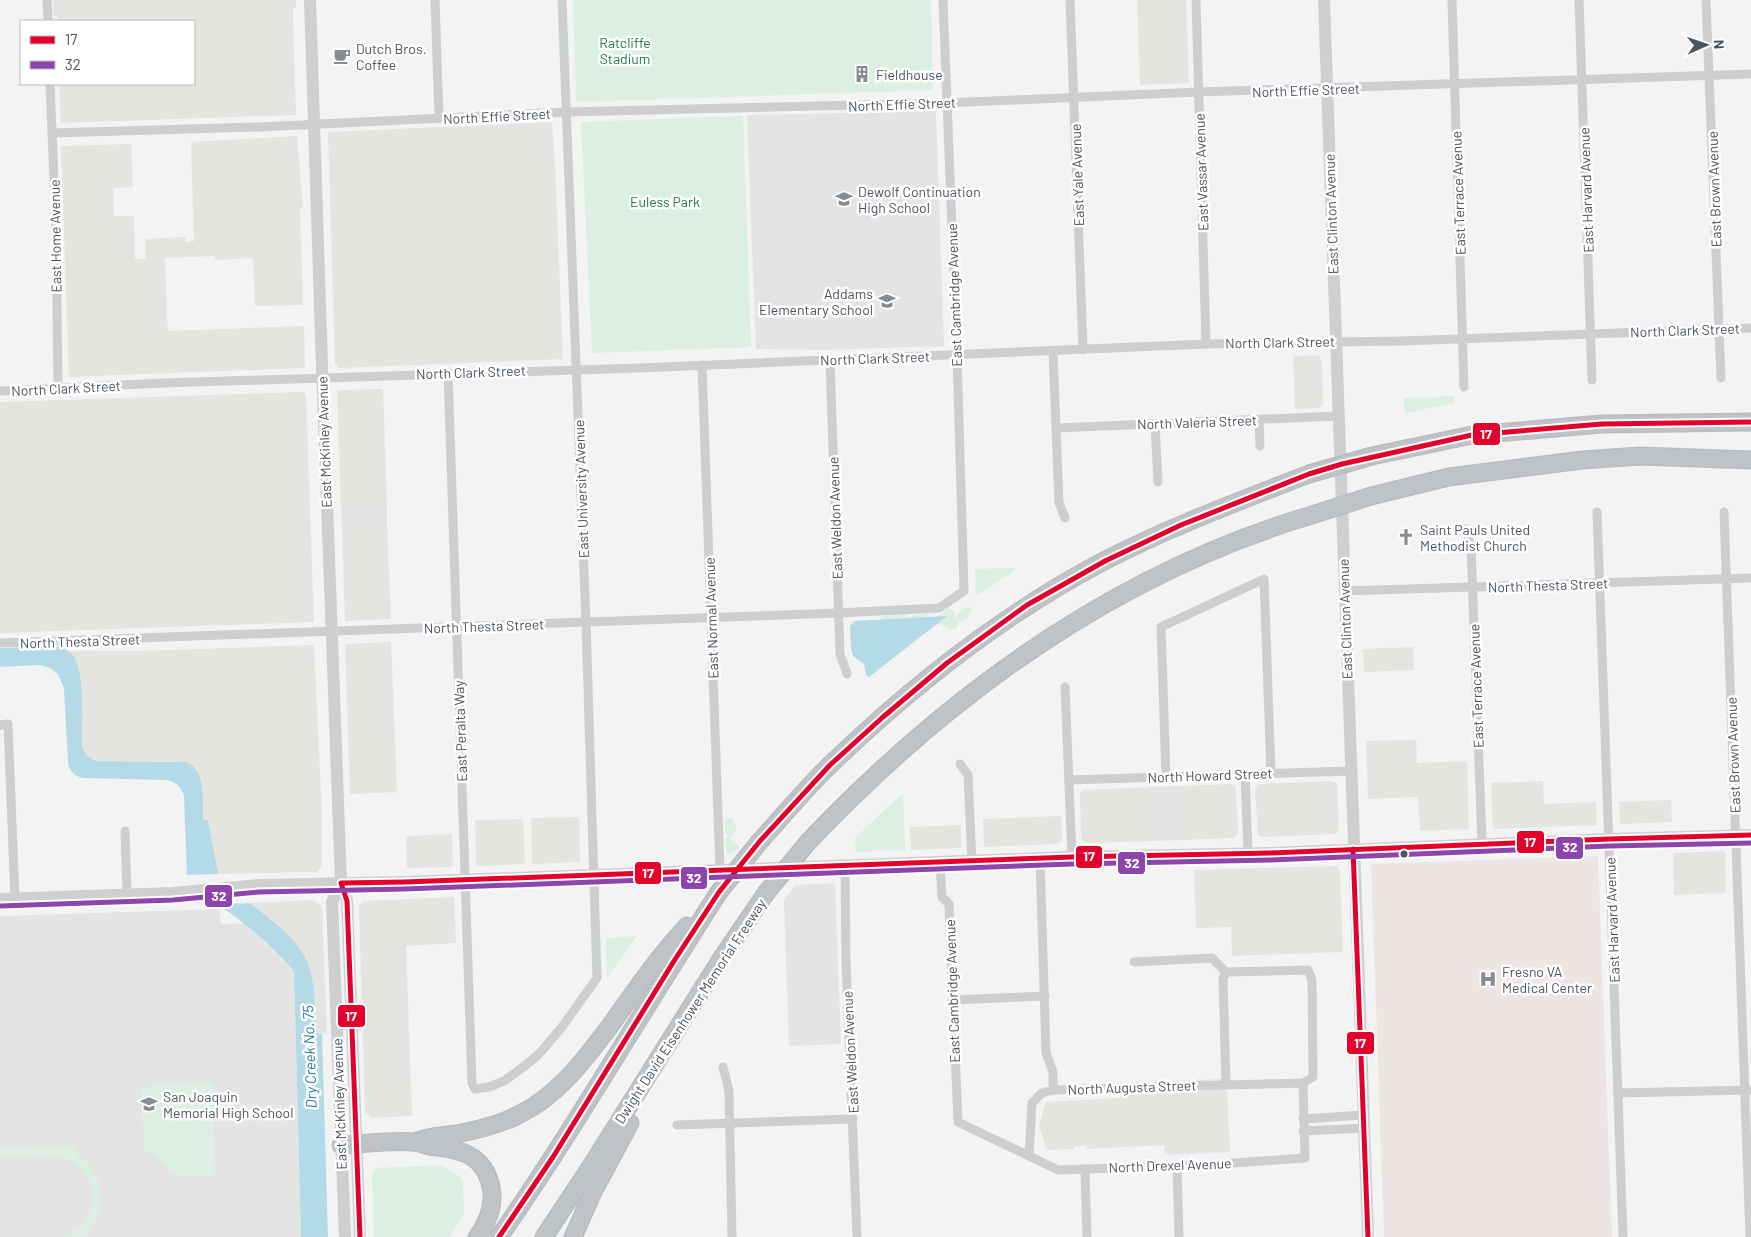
<svg xmlns="http://www.w3.org/2000/svg" width="1751" height="1237" font-family="Barlow,sans-serif">
<style>
.commercial{fill:#e4e4e1}
.education{fill:#e5e4e4}
.medical{fill:#ece5e3}
.green{fill:#dbefe3}
.water{fill:#b4dae7}
.lines{fill:none;stroke-linecap:round;stroke-linejoin:round}
.motorway-casing{stroke:#b9bdc1;stroke-width:19}
.minor{stroke:#cdced0;stroke-width:9}
.secondary{stroke:#cecfd1;stroke-width:12}
.motorway{stroke:#bfc3c6;stroke-width:16}
.motorway-bridge-casing{stroke:#b9bdc1;stroke-width:19;stroke-linecap:butt}
.motorway-bridge{stroke:#bfc3c6;stroke-width:16}
.bus-1-casing{stroke:#fff;stroke-width:9}
.bus-2-casing{stroke:#fff;stroke-width:9}
.bus-1{stroke:#e4002b;stroke-width:5}
.bus-2{stroke:#8e44ad;stroke-width:5}
.bus-dot{fill:#4c545d;stroke:#fff;stroke-width:2}
.labels{text-anchor:middle;dominant-baseline:central;stroke-width:5;stroke-linejoin:round;paint-order:stroke}
.park-label{font-size:14px;fill:#237750;stroke:#fff}
.poi-label{font-size:14px;fill:#4c545d;stroke:#fff;text-anchor:start}
.street-label{font-size:14px;fill:#4c545d;stroke:#fff}
.water-label{font-size:15px;font-style:italic;fill:#1e7e9d;stroke:#fff}
.line-badge{stroke:#fff;stroke-width:2}
.badge-label{font-size:14px;text-anchor:middle;font-weight:bold;fill:#fff}
</style>
<rect width="100%" height="100%" fill="#f3f3f3"/>
<!-- commercial -->
<g class="commercial">
<polygon points="53,0 296,0 296,8 293,8 293,22 296,115 61,123 59,84 194,84 194,21 57,21 57,16 53,16"/>
<polygon points="1137,0 1186,0 1189,83 1140,85"/>
<polygon points="552,122 555,164 563,359 339,368 335,364 328,132"/>
<polygon points="297,136 303,207 300,207 303,305 255,306 253,258 215,260 215,256 165,258 167,316 168,331 304,326 305,368 69,377 61,146 131,144 133,187 113,188 114,216 134,216 135,259 146,259 145,239 185,237 186,242 194,241 191,142"/>
<polygon points="1317,355 1320,357 1322,361 1323,404 1319,408 1295,409 1293,356"/>
<polygon points="383,389 387,504 341,506 337,390"/>
<polygon points="303,392 306,395 314,622 0,633 0,402"/>
<polygon points="387,527 391,619 345,621 342,529"/>
<polygon points="391,642 397,792 350,794 345,644"/>
<polygon points="314,645 322,816 322,866 317,872 218,874 208,820 203,820 201,782 175,761 98,761 88,758 84,753 82,745 76,662 69,651 139,651"/>
<polygon points="1413,647 1414,670 1364,672 1363,649"/>
<polygon points="1416,740 1417,763 1467,761 1469,829 1420,831 1418,797 1368,799 1366,741"/>
<polygon points="1331,781 1336,783 1337,786 1339,829 1335,834 1263,837 1258,835 1255,789 1258,784"/>
<polygon points="1543,781 1544,804 1596,802 1597,825 1493,829 1491,783"/>
<polygon points="1231,784 1235,786 1236,790 1238,832 1236,836 1233,838 1182,840 1180,786"/>
<polygon points="1153,787 1155,841 1086,843 1083,841 1081,838 1080,795 1082,790"/>
<polygon points="1671,800 1672,822 1620,824 1619,802"/>
<polygon points="1061,816 1062,839 1061,842 1057,844 984,847 983,819"/>
<polygon points="579,817 580,862 532,864 531,818"/>
<polygon points="523,819 525,864 478,866 476,864 475,820"/>
<polygon points="961,825 961,848 911,850 910,827"/>
<polygon points="452,834 453,865 452,867 407,868 406,836"/>
<polygon points="1723,851 1725,853 1726,893 1674,895 1673,853"/>
<polygon points="1337,866 1340,871 1343,952 1232,956 1231,927 1196,928 1194,870"/>
<polygon points="454,897 456,943 406,946 412,1116 371,1118 365,1112 359,906 364,901"/>
<polygon points="314,900 322,907 327,1034 316,1033 311,978 308,965 250,903"/>
<polygon points="1222,1079 1223,1090 1227,1090 1230,1152 1165,1155 1164,1145 1087,1149 1086,1145 1075,1146 1074,1149 1048,1150 1046,1148 1039,1125 1046,1102 1120,1098 1120,1083"/>
</g>
<!-- education -->
<g class="education">
<polygon points="936,111 944,346 826,350 756,349 747,115"/>
<polygon points="387,504 387,527 342,529 341,506"/>
<polygon points="1180,786 1182,840 1155,841 1153,787"/>
<polygon points="835,883 841,1044 789,1046 784,900 796,885"/>
<polygon points="219,909 221,924 246,923 275,949 294,971 301,1237 0,1237 0,916"/>
</g>
<!-- medical -->
<polygon class="medical" points="1598,856 1612,1237 1384,1237 1371,864"/>
<!-- green -->
<g class="green">
<polygon points="573,0 931,0 933,90 576,102"/>
<polygon points="743,116 751,347 592,353 581,122"/>
<polygon points="1454,396 1454,403 1405,413 1404,398"/>
<polygon points="1014,568 1014,571 976,596 975,569"/>
<path d="M970,607L971,611L966,620L959,621L956,629L950,630L940,624L935,625L932,622L879,621C884,612 889,617 898,615C900,615 903,613 906,613L907,617L926,613L931,618L938,616L948,608L955,612V618L962,609Z"/>
<polygon points="903,793 905,850 856,852 855,838"/>
<polygon points="730,818 733,819 736,827 735,834 729,838 738,844 739,848 730,855 726,853 725,840 728,835 725,833 725,821"/>
<polygon points="637,936 607,978 606,938"/>
<polygon points="213,1083 215,1176 180,1176 144,1149 141,1087"/>
<path d="M76,1147V1154C99,1169 109,1197 95,1222C92,1227 87,1234 82,1236C77,1237 68,1237 63,1237C100,1226 104,1172 66,1158C48,1152 19,1157 0,1158V1150Z"/>
<polygon points="442,1165 463,1179 464,1215 449,1237 374,1237 372,1174 377,1168"/>
</g>
<!-- water -->
<g class="water">
<polygon points="947,616 869,677 866,675 864,664 853,656 851,649 850,626 855,621"/>
<path d="M58,646C64,648 70,651 74,657C85,675 82,723 82,745C85,755 88,759 98,761L186,762C207,771 202,801 203,820H208L218,874L187,875L184,796C181,786 175,781 165,780L82,778C74,775 70,772 68,763L64,688L58,674L50,668L40,665L0,667V648Z"/>
<path d="M250,903C269,919 293,935 305,957C316,979 315,1009 316,1033L322,1034L328,1237H301L294,971C272,945 248,925 220,906L223,904Z"/>
</g>
<g class="lines">
<!-- motorway casing -->
<g class="motorway-casing">
<g id="motorway">
<polyline points="1372,456 1472,435 1602,424 1751,422"/>
<polyline points="1371,496 1449,477 1582,460 1640,456 1751,460"/>
<path d="M760,841C783,816 806,788 831,764C913,685 1003,614 1104,561C1169,527 1240,501 1309,474"/>
<path d="M809,841C949,694 1116,573 1312,515"/>
<path d="M415,1142C429,1136 442,1136 456,1134C477,1130 499,1125 518,1115C558,1096 584,1060 610,1026C634,992 658,957 687,926"/>
<path d="M341,1145C364,1144 391,1140 414,1142C419,1142 424,1145 429,1146C458,1149 484,1153 491,1187C495,1205 488,1222 477,1237"/>
<path d="M499,1237C577,1125 645,1006 719,892"/>
<polyline points="544,1237 593,1163 721,959 766,893"/>
<polyline points="573,1237 593,1192 630,1123"/>
</g>
</g>
<!-- minor -->
<g class="minor">
<polyline points="47,0 48,21"/>
<polyline points="435,0 439,118"/>
<polyline points="1070,0 1083,350"/>
<polyline points="1196,0 1206,344"/>
<polyline points="1452,0 1464,387"/>
<polyline points="1579,0 1592,380"/>
<polyline points="1706,0 1721,378"/>
<polyline points="50,84 56,227 58,388"/>
<polyline points="52,133 260,127 566,112 946,103 1199,92 1751,74"/>
<polyline points="1053,352 1059,503 1065,518"/>
<polyline points="830,360 840,654 847,674"/>
<polyline points="702,365 720,870"/>
<polyline points="448,373 472,1083 475,1089 489,1087 504,1081 526,1065 540,1053 562,1027 597,978 586,623 562,0"/>
<polyline points="0,391 163,383 639,368 1206,344 1402,341 1751,328"/>
<polyline points="1259,420 1260,446"/>
<polyline points="1155,424 1158,482"/>
<polyline points="1056,428 1338,416"/>
<polyline points="1597,512 1623,1237"/>
<polyline points="1724,512 1750,1237"/>
<polyline points="1466,529 1471,547 1482,844"/>
<polyline points="1344,591 1751,578"/>
<polyline points="0,643 838,613 939,608 964,591 957,355 943,0"/>
<polyline points="1065,687 1072,857"/>
<polyline points="0,725 8,724 15,899"/>
<polyline points="960,764 968,775 972,862"/>
<polyline points="1245,774 1248,852"/>
<polyline points="1166,776 1161,627 1264,579 1271,773"/>
<polyline points="1069,780 1351,771"/>
<polyline points="125,831 127,895"/>
<polyline points="940,863 942,897 949,904 958,1122 1058,1170 1206,1165 1305,1158 1303,1083 1053,1090 1053,1072 1046,1053 1040,859"/>
<polyline points="845,866 846,963 857,1237"/>
<polyline points="1134,962 1212,958 1226,972 1308,970 1312,980 1313,1077 1303,1083"/>
<polyline points="1226,972 1223,979 1226,1085"/>
<polyline points="952,1000 1045,996"/>
<polyline points="723,1067 729,1091 732,1237"/>
<polyline points="1618,1093 1751,1090"/>
<polyline points="1303,1119 1363,1115"/>
<polyline points="677,1125 853,1119"/>
<polyline points="1303,1131 1364,1128"/>
<polyline points="1029,1156 1032,1103 1042,1093 1053,1090"/>
<polyline points="1177,1166 1179,1237"/>
<polyline points="1085,1169 1087,1237"/>
</g>
<!-- secondary -->
<g class="secondary">
<polyline points="310,0 322,367 341,883 347,901 360,1237"/>
<polyline points="1324,0 1368,1237"/>
<polyline points="341,883 332,902 345,1237"/>
<polyline points="0,899 173,893 259,885 405,882 1072,857 1271,853 1609,839 1751,835"/>
</g>
<!-- motorway -->
<use href="#motorway" class="motorway"/>
<!-- motorway-bridge casing -->
<g class="motorway-bridge-casing">
<g id="motorway-bridge">
<polyline points="1309,474 1372,456"/>
<polyline points="1312,515 1371,496"/>
<polyline points="719,892 760,841"/>
<polyline points="766,893 809,841"/>
</g>
</g>
<!-- motorway-bridge -->
<use href="#motorway-bridge" class="motorway-bridge"/>
<!-- bus-1 casing -->
<g class="bus-1-casing">
<g id="bus-1">
<polyline points="1353,849 1368,1237"/>
<polyline points="360,1237 347,901 341,883 405,882 1072,857 1271,853 1609,839 1751,835"/>
<polyline points="499,1237 553,1157 674,961 719,892 760,841 830,765 883,717 947,663 1027,605 1105,561 1181,525 1309,474 1342,464 1472,435 1602,424 1751,422"/>
</g>
</g>
<!-- bus-2 casing -->
<g class="bus-2-casing">
<polyline id="bus-2" points="0,906 173,900 259,892 405,889 1072,864 1271,860 1609,846 1751,843"/>
</g>
<!-- bus-1 -->
<use href="#bus-1" class="bus-1"/>
<!-- bus-2 -->
<use href="#bus-2" class="bus-2"/>
</g>
<!-- icons -->
<defs>
<g id="cafe-bare" transform="scale(1.35)"><path d="M-5.5-4.5H6V0H3Q3 3.5 0 3.5H-2.5Q-5.5 3.5-5.5 0ZM3-3.2v2h1.7v-2ZM-6 4.5H4V6H-6Z" fill="#868c92" stroke="#fff" stroke-width="2.5" paint-order="stroke"/></g>
<g id="building-bare" transform="scale(1.35)"><path d="M-4-6H4V6H1V3H-1V6H-4ZM-2.5-4.3h1.7v1.8h-1.7ZM.8-4.3h1.7v1.8H.8ZM-2.5-1h1.7V.8h-1.7ZM.8-1h1.7V.8H.8Z" fill="#868c92" stroke="#fff" stroke-width="2.5" paint-order="stroke"/></g>
<g id="school-bare" transform="scale(1.35)"><path d="M0-5L7-2L0 1L-7-2ZM-4 1L0 2.5L4 1V4Q0 6-4 4Z" fill="#868c92" stroke="#fff" stroke-width="2.5" paint-order="stroke"/></g>
<g id="church-bare" transform="scale(1.35)"><path d="M-1.2-6h2.4v3.5h3.3v2.4h-3.3V6h-2.4V-.1h-3.3v-2.4h3.3Z" fill="#868c92" stroke="#fff" stroke-width="2.5" paint-order="stroke"/></g>
<g id="hospital-bare" transform="scale(1.35)"><path d="M-5-5h3v3.5h4V-5h3V5h-3V1.5h-4V5h-3Z" fill="#868c92" stroke="#fff" stroke-width="2.5" paint-order="stroke"/></g>
</defs>
<g fill-rule="evenodd">
<use href="#cafe-bare" x="342" y="56"/>
<use href="#building-bare" x="862" y="74"/>
<use href="#school-bare" x="844" y="199"/>
<use href="#school-bare" x="887" y="301"/>
<use href="#church-bare" x="1406" y="537"/>
<use href="#hospital-bare" x="1488" y="979"/>
<use href="#school-bare" x="149" y="1104"/>
</g>
<!-- markers -->
<circle class="bus-dot" cx="1404" cy="854" r="4.5"/>
<g class="labels">
<!-- park labels -->
<g class="park-label">
<text x="625" y="42">Ratcliffe<tspan x="625" dy="16">Stadium</tspan></text>
<text x="665" y="201">Euless Park</text>
</g>
<!-- poi labels -->
<g class="poi-label">
<text x="356" y="48">Dutch Bros.<tspan x="356" dy="16">Coffee</tspan></text>
<text x="876" y="74">Fieldhouse</text>
<text x="858" y="191">Dewolf Continuation<tspan x="858" dy="16">High School</tspan></text>
<text x="873" y="293" text-anchor="end">Addams<tspan x="873" dy="16">Elementary School</tspan></text>
<text x="1420" y="529">Saint Pauls United<tspan x="1420" dy="16">Methodist Church</tspan></text>
<text x="1502" y="971">Fresno VA<tspan x="1502" dy="16">Medical Center</tspan></text>
<text x="163" y="1096">San Joaquin<tspan x="163" dy="16">Memorial High School</tspan></text>
</g>
<!-- street labels -->
<g class="street-label">
<text transform="translate(1306 90) rotate(-2)">North Effie Street</text>
<text transform="translate(902 104) rotate(-2)">North Effie Street</text>
<text transform="translate(497 116) rotate(-3)">North Effie Street</text>
<text transform="translate(1201 172) rotate(-92)">East Vassar Avenue</text>
<text transform="translate(1077 175) rotate(-92)">East Yale Avenue</text>
<text transform="translate(1714 189) rotate(-92)">East Brown Avenue</text>
<text transform="translate(1586 190) rotate(-92)">East Harvard Avenue</text>
<text transform="translate(1458 193) rotate(-92)">East Terrace Avenue</text>
<text transform="translate(1331 214) rotate(-92)">East Clinton Avenue</text>
<text transform="translate(55 236) rotate(-91)">East Home Avenue</text>
<text transform="translate(954 295) rotate(-92)">East Cambridge Avenue</text>
<text transform="translate(1685 330) rotate(-2)">North Clark Street</text>
<text transform="translate(1280 342) rotate(-1)">North Clark Street</text>
<text transform="translate(875 358) rotate(-2)">North Clark Street</text>
<text transform="translate(471 372) rotate(-2)">North Clark Street</text>
<text transform="translate(66 388) rotate(-3)">North Clark Street</text>
<text transform="translate(1197 422) rotate(-2)">North Valeria Street</text>
<text transform="translate(324 442) rotate(-92)">East McKinley Avenue</text>
<text transform="translate(581 489) rotate(-92)">East University Avenue</text>
<text transform="translate(835 518) rotate(-92)">East Weldon Avenue</text>
<text transform="translate(1548 585) rotate(-2)">North Thesta Street</text>
<text transform="translate(711 618) rotate(-92)">East Normal Avenue</text>
<text transform="translate(1345 619) rotate(-92)">East Clinton Avenue</text>
<text transform="translate(484 626) rotate(-2)">North Thesta Street</text>
<text transform="translate(80 641) rotate(-2)">North Thesta Street</text>
<text transform="translate(1476 686) rotate(-92)">East Terrace Avenue</text>
<text transform="translate(460 731) rotate(-92)">East Peralta Way</text>
<text transform="translate(1733 755) rotate(-92)">East Brown Avenue</text>
<text transform="translate(1210 775) rotate(-2)">North Howard Street</text>
<text transform="translate(1612 920) rotate(-92)">East Harvard Avenue</text>
<text transform="translate(952 991) rotate(-92)">East Cambridge Avenue</text>
<text transform="translate(690 1011) rotate(-57)">Dwight David Eisenhower Memorial Freeway</text>
<text transform="translate(850 1052) rotate(-93)">East Weldon Avenue</text>
<text transform="translate(1132 1087) rotate(-2)">North Augusta Street</text>
<text transform="translate(339 1104) rotate(-92)">East McKinley Avenue</text>
<text transform="translate(1170 1165) rotate(-2)">North Drexel Avenue</text>
</g>
<!-- water labels -->
<g class="water-label">
<text transform="translate(309 1057) rotate(-92)">Dry Creek No. 75</text>
</g>
</g>
<g class="line-badge">
<rect x="1472" y="422" width="29" height="24" rx="5" fill="#e4002b"/>
<rect x="1516" y="830" width="29" height="24" rx="5" fill="#e4002b"/>
<rect x="1555" y="836" width="29" height="24" rx="5" fill="#8e44ad"/>
<rect x="1075" y="845" width="28" height="24" rx="5" fill="#e4002b"/>
<rect x="1117" y="851" width="29" height="24" rx="5" fill="#8e44ad"/>
<rect x="634" y="861" width="28" height="24" rx="5" fill="#e4002b"/>
<rect x="680" y="866" width="28" height="24" rx="5" fill="#8e44ad"/>
<rect x="204" y="884" width="29" height="24" rx="5" fill="#8e44ad"/>
<rect x="337" y="1004" width="29" height="24" rx="5" fill="#e4002b"/>
<rect x="1346" y="1031" width="29" height="24" rx="5" fill="#e4002b"/>
</g>
<g class="badge-label">
<text x="1486" y="439">17</text>
<text x="1530" y="847">17</text>
<text x="1570" y="852">32</text>
<text x="1089" y="861">17</text>
<text x="1132" y="868">32</text>
<text x="648" y="878">17</text>
<text x="694" y="883">32</text>
<text x="219" y="901">32</text>
<text x="351" y="1021">17</text>
<text x="1360" y="1048">17</text>
</g>
<!-- legend -->
<rect x="20" y="20" width="175" height="65" fill="#ffffff" stroke="#b7bbbe"/>
<rect x="30" y="36" width="25" height="8" fill="#e4002b" stroke="#b7bbbe"/>
<text x="65" y="45" font-size="15" fill="#4c545d">17</text>
<rect x="30" y="61" width="25" height="8" fill="#8e44ad" stroke="#b7bbbe"/>
<text x="65" y="70" font-size="15" fill="#4c545d">32</text>
<!-- north arrow -->
<g transform="translate(1706 45) rotate(88)" stroke="#ffffff" stroke-width="4" paint-order="stroke">
<path d="M0-4L9 19L0 12L-9 19Z" fill="#4c545d"/>
<text y="-8" font-size="14" font-weight="bold" text-anchor="middle" fill="#4c545d">N</text>
</g>
</svg>
